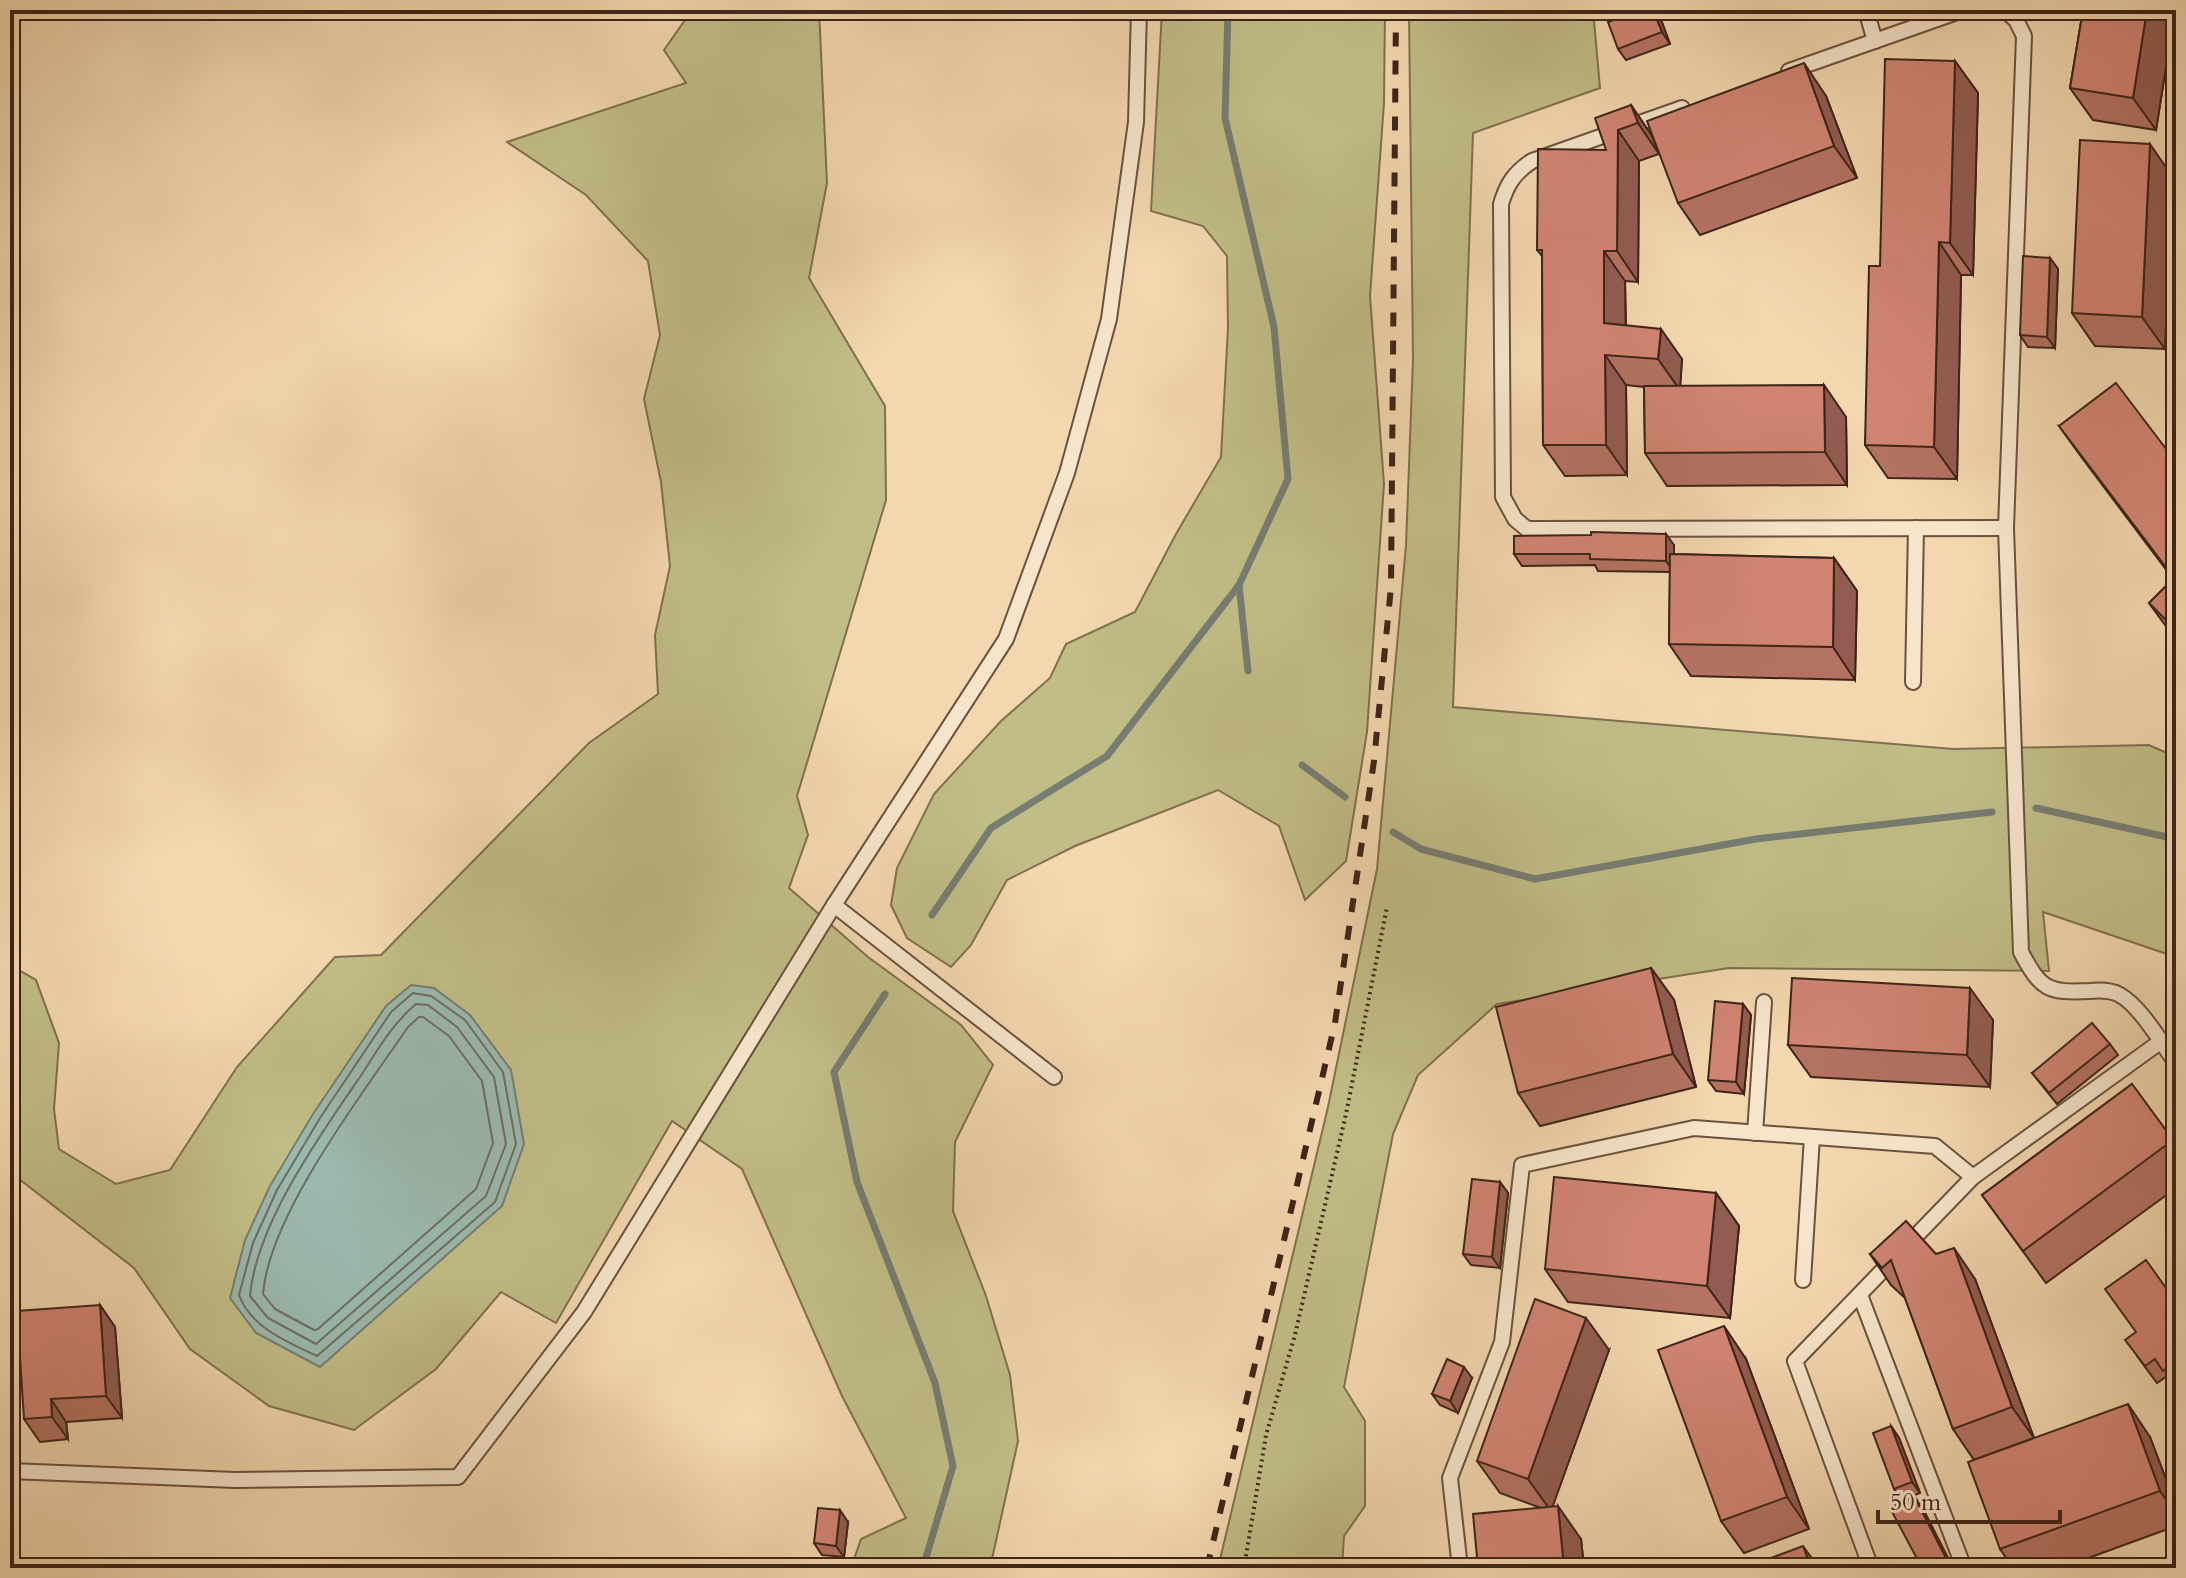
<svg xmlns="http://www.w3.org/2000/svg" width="2186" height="1578" font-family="Cardo,serif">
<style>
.green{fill:#c1bd86;stroke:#80704f;stroke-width:2}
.water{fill:#9bb9ae;stroke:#767d72;stroke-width:2}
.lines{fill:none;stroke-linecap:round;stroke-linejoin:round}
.shore{stroke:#6c6e63;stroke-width:2}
.stream{stroke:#767d72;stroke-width:7}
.service-casing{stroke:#6b513e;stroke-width:18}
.path{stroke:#3e2418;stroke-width:4;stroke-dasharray:2 4;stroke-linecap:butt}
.service{stroke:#f7e5cb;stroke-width:14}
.rail{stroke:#3e2418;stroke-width:6;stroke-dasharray:14 14;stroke-linecap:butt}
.wall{fill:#b47263;stroke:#3e2418;stroke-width:2}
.shaded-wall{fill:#925c50;stroke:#3e2418;stroke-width:2}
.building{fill:#d18473;stroke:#3e2418;stroke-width:2}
</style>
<rect width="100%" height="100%" fill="#f3d7af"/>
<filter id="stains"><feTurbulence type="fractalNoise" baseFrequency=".0025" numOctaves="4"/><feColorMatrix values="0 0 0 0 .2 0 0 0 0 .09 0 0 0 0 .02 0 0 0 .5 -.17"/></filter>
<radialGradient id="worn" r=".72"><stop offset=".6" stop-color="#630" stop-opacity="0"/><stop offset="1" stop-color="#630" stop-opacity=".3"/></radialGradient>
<!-- green -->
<g class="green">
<polygon points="692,10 819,10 827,183 809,278 885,406 886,500 797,796 808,835 789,888 868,957 961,1025 993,1065 955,1142 953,1211 986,1296 1010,1375 1018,1441 990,1568 851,1568 861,1539 906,1518 842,1396 742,1169 672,1121 556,1323 501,1292 436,1369 354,1430 269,1406 190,1349 134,1268 10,1172 10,965 36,980 59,1043 54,1109 59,1149 116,1184 170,1170 237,1067 335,957 381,955 589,743 658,694 655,635 670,566 661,482 644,399 660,335 648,261 586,195 507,142 686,83 664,50"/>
<polygon points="1162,10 1385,10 1384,103 1370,296 1384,484 1367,732 1346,861 1305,900 1279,826 1218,790 1075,846 1007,880 971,945 951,967 907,938 891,905 897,868 934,794 1001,721 1050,678 1066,644 1135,612 1176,534 1221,457 1228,328 1227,256 1203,226 1151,211"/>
<polygon points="1409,10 1593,10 1600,88 1473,133 1453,707 1953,749 2149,745 2176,757 2176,957 2043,912 2049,971 1729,968 1497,1004 1418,1075 1393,1134 1344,1387 1365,1421 1365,1506 1344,1536 1342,1568 1218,1568 1328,1107 1377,869 1406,545 1413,359"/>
</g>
<!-- water -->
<polygon class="water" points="411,985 434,988 470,1015 511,1070 524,1144 502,1206 320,1367 256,1333 230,1298 245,1240 270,1186 313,1114 386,1006"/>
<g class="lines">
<!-- shore -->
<g class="shore">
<path d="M413,993L431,996L465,1020L503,1072L516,1144L495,1202L317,1356C288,1342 251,1328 239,1295L253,1243L277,1190L320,1118L391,1012Z"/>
<path d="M416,1004L428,1005L457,1027L494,1077L506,1144L486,1196L316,1344L268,1318L250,1296C256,1225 320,1135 360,1077C377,1051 392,1024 416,1004Z"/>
<path d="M419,1017H423L449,1036L482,1081L493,1143L476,1189L318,1329L314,1330L275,1309L263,1294C269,1215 363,1093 408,1027Z"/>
</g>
<!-- stream -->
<g class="stream">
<polyline points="1239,585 1248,671"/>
<polyline points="1302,765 1345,797"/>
<polyline points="2036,808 2176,839"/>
<polyline points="1393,832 1421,849 1535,879 1756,839 1992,812"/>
<polyline points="932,915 991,828 1107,756 1239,585 1288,479 1274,327 1225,118 1228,10"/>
<polyline points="885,994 834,1072 857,1182 935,1383 953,1466 923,1568"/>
</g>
<!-- service casing -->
<g class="service-casing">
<g id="service">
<polyline points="1866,10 1875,41"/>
<path d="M2005,10L2016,20L2024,36L2006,528L2021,952C2041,990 2048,993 2090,991C2101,990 2111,990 2120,995C2141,1007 2162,1044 2176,1063"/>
<polyline points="1789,71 1963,10"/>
<path d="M1682,108L1532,161C1514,173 1507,184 1501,204L1503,497L1515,519L1527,529L2006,528"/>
<polyline points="1913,682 1916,528"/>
<polyline points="834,905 1054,1077"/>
<polyline points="1755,1133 1764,1002"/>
<polyline points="1803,1280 1812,1137"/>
<polyline points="1860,1295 1964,1568"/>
<polyline points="10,1471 235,1480 458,1477 584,1312 834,905 1006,639 1067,473 1109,319 1136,122 1139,10"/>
<polyline points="1460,1568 1450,1478 1502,1342 1522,1165 1694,1128 1935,1146 1973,1177"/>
<polyline points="1871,1568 1795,1361 1973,1177 2160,1042"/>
</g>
</g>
<!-- path -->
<polyline class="path" points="1244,1568 1266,1435 1295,1335 1346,1114 1387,907"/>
<!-- service -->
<use href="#service" class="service"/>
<!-- rail -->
<polyline class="rail" points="1207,1568 1335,1023 1374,761 1391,587 1396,10"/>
</g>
<!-- wall -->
<g class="wall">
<polygon points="1640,10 1654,10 1660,17 1670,44 1626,60 1618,49"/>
<polygon points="2083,10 2175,10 2156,130 2093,120 2070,88"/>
<polygon points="1955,61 1978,93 1973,275 1961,275 1957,479 1888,478 1865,445 1880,266"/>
<polygon points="1826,96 1857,178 1700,235 1678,203"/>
<polygon points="1631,105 1652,136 1659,154 1639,161 1638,282 1625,281 1626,325 1682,359 1680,386 1846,417 1847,485 1667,486 1645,453 1644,387 1626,385 1627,475 1565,476 1543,445 1542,256 1537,250 1606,150"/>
<polygon points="2172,176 2165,349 2095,346 2072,313"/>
<polygon points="2050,258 2058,269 2055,348 2028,347 2020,335"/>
<polygon points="2059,426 2176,462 2176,640 2149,603 2173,579 2082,458"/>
<polygon points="1674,545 1674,554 1834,558 1857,591 1855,680 1691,676 1669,644 1670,572 1598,571 1595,565 1522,566 1514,554"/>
<polygon points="1651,968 1674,1000 1696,1087 1540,1126 1518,1093"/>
<polygon points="1743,1004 1751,1015 1744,1094 1716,1091 1708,1080"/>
<polygon points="1993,1020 1990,1087 1811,1077 1788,1045"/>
<polygon points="2110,1044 2118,1055 2057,1104 2032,1073"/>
<polygon points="2132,1084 2176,1144 2176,1188 2046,1283 1982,1195"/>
<polygon points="1500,1182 1508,1193 1500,1268 1471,1265 1463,1254"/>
<polygon points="1716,1193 1739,1226 1730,1318 1568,1302 1545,1269"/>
<polygon points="1870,1254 1936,1254 1975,1279 2034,1438 1974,1460 1953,1429 1905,1298 1891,1285"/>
<polygon points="2176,1302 2176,1387 2175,1388 2167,1376 2157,1383 2137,1356"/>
<polygon points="100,1305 115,1327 122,1418 66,1422 68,1439 40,1442 24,1419"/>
<polygon points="1609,1350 1552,1507 1581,1539 1584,1568 1478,1568 1541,1508 1500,1493 1477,1461"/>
<polygon points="1746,1359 1809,1529 1744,1553 1721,1521"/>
<polygon points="1472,1378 1458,1413 1440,1405 1432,1394"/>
<polygon points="1891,1426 1899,1438 1920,1493 1902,1500 1894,1489"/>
<polygon points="2150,1437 2176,1506 2176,1526 2061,1568 2013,1568 2000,1549"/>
<polygon points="1914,1496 1922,1507 1953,1568 1922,1568"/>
<polygon points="848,1522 844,1557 822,1555 814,1543"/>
</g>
<!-- shaded-wall -->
<g class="shaded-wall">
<polygon points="1653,10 1660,17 1670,44 1662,32"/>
<polygon points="2147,10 2175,10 2156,130 2133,98"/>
<polygon points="1955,61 1978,93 1973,275 1950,243"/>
<polygon points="1804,63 1826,96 1857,178 1834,146"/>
<polygon points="1631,105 1652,136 1659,154 1638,123"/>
<polygon points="1618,130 1639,161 1638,282 1617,251"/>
<polygon points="2150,144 2172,176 2165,349 2142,317"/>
<polygon points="1939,242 1961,275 1957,479 1934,447"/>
<polygon points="1604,251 1625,281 1626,354 1604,323"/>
<polygon points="2050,258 2058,269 2055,348 2047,337"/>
<polygon points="1661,329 1682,359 1680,390 1658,359"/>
<polygon points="1605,355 1626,385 1627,475 1606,445"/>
<polygon points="1824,385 1846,417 1847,485 1825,452"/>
<polygon points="1666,534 1674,545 1674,572 1666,561"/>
<polygon points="1834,558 1857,591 1855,680 1833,647"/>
<polygon points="1651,968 1674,1000 1696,1087 1673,1054"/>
<polygon points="1970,988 1993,1020 1990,1087 1967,1055"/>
<polygon points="1743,1004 1751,1015 1744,1094 1736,1082"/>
<polygon points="1500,1182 1508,1193 1500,1268 1492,1257"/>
<polygon points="1716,1193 1739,1226 1730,1318 1707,1286"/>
<polygon points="1954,1248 1975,1279 2034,1438 2012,1407"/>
<polygon points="100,1305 115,1327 122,1418 106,1396"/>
<polygon points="1586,1318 1609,1350 1551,1511 1528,1479"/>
<polygon points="1724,1326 1746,1359 1809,1529 1787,1497"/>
<polygon points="1464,1367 1472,1378 1458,1413 1450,1401"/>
<polygon points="51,1399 66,1422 68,1439 52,1417"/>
<polygon points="2128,1404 2150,1437 2176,1506 2176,1514 2160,1491"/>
<polygon points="1891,1426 1899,1438 1920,1493 1912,1482"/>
<polygon points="1914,1496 1922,1507 1953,1568 1948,1562"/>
<polygon points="1558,1506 1581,1539 1584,1568 1564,1568"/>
<polygon points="840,1510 848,1522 844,1557 836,1546"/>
<polygon points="1803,1546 1819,1568 1811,1568"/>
</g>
<!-- building -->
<g class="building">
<polygon points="1640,10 1653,10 1662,32 1618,49 1608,22"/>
<polygon points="2083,10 2147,10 2133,98 2070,88"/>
<polygon points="1885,59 1955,61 1950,243 1939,242 1934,447 1865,445 1869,266 1880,266"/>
<polygon points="1804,63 1834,146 1678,203 1647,121"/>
<polygon points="1631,105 1638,123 1618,130 1617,251 1604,251 1604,323 1661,329 1658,359 1605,355 1606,445 1543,445 1542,250 1537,250 1538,149 1606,150 1595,118"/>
<polygon points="2080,140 2150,144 2142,317 2072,313"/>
<polygon points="2023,256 2050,258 2047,337 2020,335"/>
<polygon points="2116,383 2176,462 2176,630 2149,603 2174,578 2059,426"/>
<polygon points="1824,385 1825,452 1645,453 1644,386"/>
<polygon points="1591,532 1666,534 1666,561 1590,559 1590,554 1514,554 1514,536 1591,535"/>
<polygon points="1670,554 1834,558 1833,647 1669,644"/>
<polygon points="1651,968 1673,1054 1518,1093 1496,1007"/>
<polygon points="1792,978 1970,988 1967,1055 1788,1045"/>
<polygon points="1715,1001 1743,1004 1736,1082 1708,1080"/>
<polygon points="2092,1023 2110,1044 2049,1093 2032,1073"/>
<polygon points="2132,1084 2173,1140 2023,1251 1982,1195"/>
<polygon points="1554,1177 1716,1193 1707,1286 1545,1269"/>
<polygon points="1472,1179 1500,1182 1492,1257 1463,1254"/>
<polygon points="1906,1221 1936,1254 1954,1248 2012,1407 1953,1429 1891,1260 1882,1268 1870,1254"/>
<polygon points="2146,1260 2176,1302 2176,1362 2163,1371 2155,1359 2145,1366 2125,1340 2136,1332 2105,1289"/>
<polygon points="1535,1299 1586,1318 1528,1479 1477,1461"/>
<polygon points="100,1305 106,1396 51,1399 52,1417 24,1419 17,1311"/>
<polygon points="1724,1326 1787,1497 1721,1521 1658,1350"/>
<polygon points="1447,1359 1464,1367 1450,1401 1432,1394"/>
<polygon points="2128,1404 2160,1491 2000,1549 1968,1462"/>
<polygon points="1891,1426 1912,1482 1894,1489 1873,1433"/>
<polygon points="1914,1496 1948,1562 1936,1568 1922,1568 1890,1508"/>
<polygon points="1558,1506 1564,1568 1478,1568 1473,1514"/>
<polygon points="818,1508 840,1510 836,1546 814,1543"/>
<polygon points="1803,1546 1811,1568 1744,1568"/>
</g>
<!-- margin -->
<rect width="2186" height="1578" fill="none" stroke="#f3d7af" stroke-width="40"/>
<rect x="12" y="12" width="2162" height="1554" fill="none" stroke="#3e2418" stroke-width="4"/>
<rect x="20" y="20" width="2146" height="1538" fill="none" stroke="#3e2418" stroke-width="2"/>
<!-- scale -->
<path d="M1878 1510v12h182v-12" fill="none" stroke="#3e2418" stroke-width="4"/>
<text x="1890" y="1510" font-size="24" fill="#3e2418" stroke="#f7e5cb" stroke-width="6" paint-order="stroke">50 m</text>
<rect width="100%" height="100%" filter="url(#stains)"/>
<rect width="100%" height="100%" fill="url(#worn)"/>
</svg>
